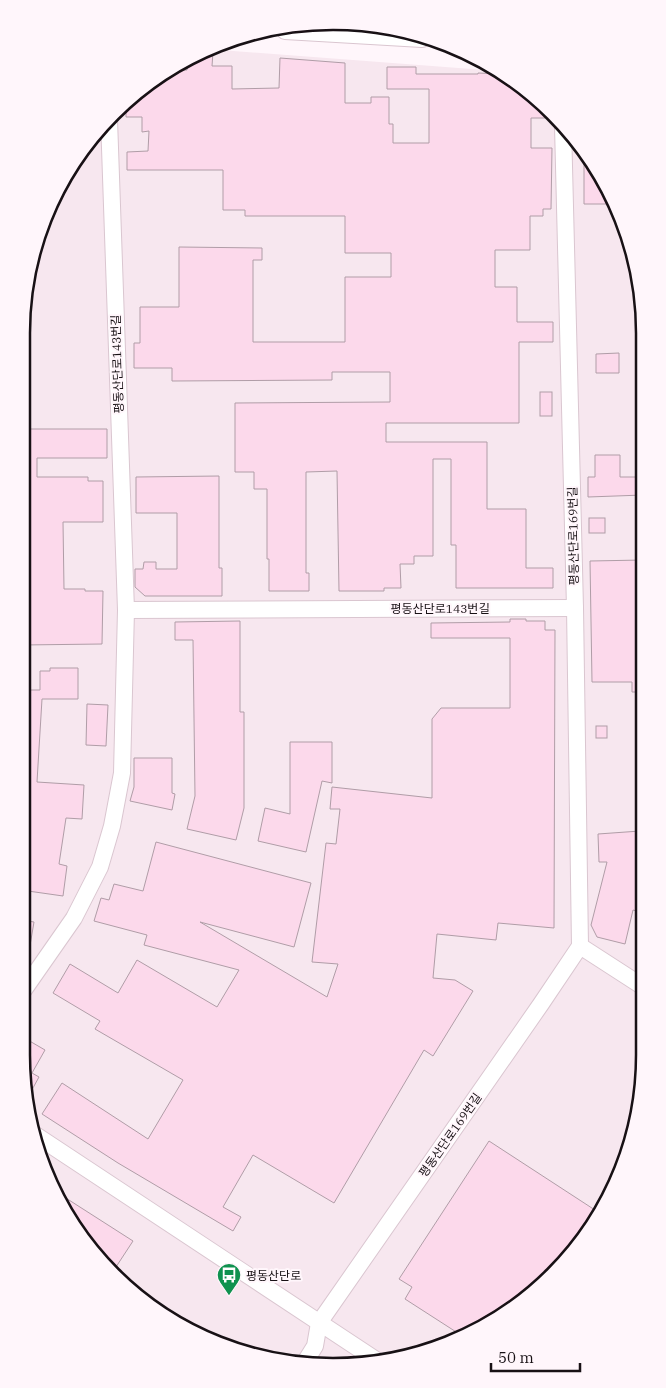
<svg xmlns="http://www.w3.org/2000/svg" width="666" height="1388" font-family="'IBM Plex Serif','Noto Sans KR',serif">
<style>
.built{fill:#f7e7ef}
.building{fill:#fcd9eb;stroke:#b09da7}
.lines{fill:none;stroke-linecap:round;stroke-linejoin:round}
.minor-casing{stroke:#dac6d0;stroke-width:18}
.minor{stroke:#fff;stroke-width:16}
.labels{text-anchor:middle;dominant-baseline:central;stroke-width:4;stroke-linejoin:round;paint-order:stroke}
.street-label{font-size:12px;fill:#181115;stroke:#fff6fb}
.poi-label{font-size:12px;fill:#181115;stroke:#fff6fb;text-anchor:start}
.rim{fill:none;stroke:#181115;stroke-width:2.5}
</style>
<rect width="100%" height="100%" fill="#fff6fb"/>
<!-- built -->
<polygon class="built" points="207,49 498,71 523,86 580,143 621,214 642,292 645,1055 621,1175 567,1261 471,1334 373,1364 272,1361 177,1325 86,1245 38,1155 21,1055 21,333 45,213 113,112"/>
<!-- building -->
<g class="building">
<polygon points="204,52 213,52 212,66 232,66 232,89 279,88 280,58 345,63 345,103 371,103 371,97 389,97 389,124 393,124 393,143 429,143 429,89 387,89 387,67 416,67 416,74 478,74 478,73 503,74 523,86 545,108 545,118 531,118 531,148 552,148 551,209 543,209 543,216 530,216 530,250 495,250 495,287 517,287 517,322 553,322 553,342 519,342 519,423 386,423 386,442 487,442 487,509 526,509 526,568 553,568 553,588 456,588 456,545 451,545 451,459 433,459 433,556 414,556 414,564 400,564 401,588 384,588 384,591 339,591 337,471 306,472 306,573 309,573 309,591 269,591 269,559 267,559 267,489 254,489 254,472 235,472 235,403 390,402 390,372 332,372 332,380 172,381 172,368 134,368 134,343 140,343 140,307 179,307 179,247 262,248 262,260 253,260 253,342 345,342 345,277 391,277 391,253 345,253 345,216 245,216 245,210 223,210 223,170 127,170 127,152 148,151 149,131 142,132 142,117 126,117 126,104 176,70 187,70 188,62"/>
<polygon points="584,150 586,153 615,204 584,204"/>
<polygon points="619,353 619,373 596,373 596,354"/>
<rect x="540" y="392" width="12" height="24"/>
<polygon points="21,429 107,429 107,458 37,458 37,477 88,477 88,481 103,481 103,522 63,522 64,589 85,589 85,591 103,591 102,644 22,645"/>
<polygon points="595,455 620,455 620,477 643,477 643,495 588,497 588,477 595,477"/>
<polygon points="219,476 219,568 222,568 222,596 145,596 135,587 135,569 143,569 144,562 156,562 156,569 177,569 177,513 136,513 136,477"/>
<rect x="589" y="518" width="16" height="15"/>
<polygon points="643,560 643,692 632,692 632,682 592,682 590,561"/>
<polygon points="510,619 526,619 526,621 545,621 545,630 555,630 554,928 498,923 496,940 437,934 433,978 455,980 473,991 433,1056 424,1050 334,1203 253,1155 223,1207 241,1217 233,1231 118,1163 42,1114 62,1083 148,1139 183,1080 95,1029 100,1021 53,993 70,964 118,993 137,960 217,1007 239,970 144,945 147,935 94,921 101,898 109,900 114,884 143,891 156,842 311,883 294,947 200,922 327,997 338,964 312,962 326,843 336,844 340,809 330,809 332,787 432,798 432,719 441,708 510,708 510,638 431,638 431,623 510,622"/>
<polygon points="240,621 240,712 244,712 244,808 236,840 187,829 195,796 193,640 175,640 175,622"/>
<polygon points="50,668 78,668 78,699 42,699 37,782 84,785 82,819 66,818 59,864 67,866 63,896 21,890 21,690 40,690 40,671 50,671"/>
<polygon points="87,704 108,705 106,746 86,745"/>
<rect x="596" y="726" width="11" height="12"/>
<polygon points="290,742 332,742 332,783 322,781 306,852 258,841 265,808 290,814"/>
<polygon points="134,758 172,758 172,793 175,794 172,810 130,801 134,787"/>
<polygon points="640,831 640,835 644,836 644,913 633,910 625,944 597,937 591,925 607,862 599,862 598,834"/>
<polygon points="21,920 34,922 26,969 21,968"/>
<polygon points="21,1036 45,1050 32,1073 39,1077 28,1097 21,1055"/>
<polygon points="489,1141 598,1212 567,1261 471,1334 464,1337 405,1299 412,1287 399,1279"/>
<polygon points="58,1193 133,1241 114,1270 86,1245"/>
</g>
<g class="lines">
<!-- minor casing -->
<g class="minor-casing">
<g id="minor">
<polyline points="285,31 422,39"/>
<polyline points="126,610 575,608"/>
<polyline points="580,946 645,988"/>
<polyline points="21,994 74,918 100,867 112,826 122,773 126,610 109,119"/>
<polyline points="34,1134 379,1362"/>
<polyline points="305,1362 315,1346 319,1323 541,1004 580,946 575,608 563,126"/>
</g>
</g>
<!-- minor -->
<use href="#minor" class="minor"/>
</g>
<!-- icons -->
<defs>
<g id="bus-pin" transform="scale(1.25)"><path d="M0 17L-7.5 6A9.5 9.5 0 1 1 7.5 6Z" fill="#0f924f" stroke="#fff6fb"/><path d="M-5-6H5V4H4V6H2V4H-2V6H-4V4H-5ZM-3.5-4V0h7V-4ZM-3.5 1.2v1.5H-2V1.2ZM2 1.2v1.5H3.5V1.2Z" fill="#fff"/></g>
</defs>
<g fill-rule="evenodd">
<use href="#bus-pin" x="229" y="1275"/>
</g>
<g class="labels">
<!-- street labels -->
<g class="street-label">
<text transform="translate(117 364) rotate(-92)">평동산단로143번길</text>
<text transform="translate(573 536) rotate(-91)">평동산단로169번길</text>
<text x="440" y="608">평동산단로143번길</text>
<text transform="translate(450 1135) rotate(-55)">평동산단로169번길</text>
</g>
<!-- poi labels -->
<g class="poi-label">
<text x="246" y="1275">평동산단로</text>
</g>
</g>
<!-- crop -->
<path d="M0 0H666V1388H0ZM333 30H333A303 303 0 0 1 636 333V1055A303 303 0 0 1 333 1358H333A303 303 0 0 1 30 1055V333A303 303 0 0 1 333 30Z" fill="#fff6fb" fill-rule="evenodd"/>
<path class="rim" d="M333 30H333A303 303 0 0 1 636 333V1055A303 303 0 0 1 333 1358H333A303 303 0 0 1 30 1055V333A303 303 0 0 1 333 30Z"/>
<!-- scale -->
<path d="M491 1363v8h89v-8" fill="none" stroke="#181115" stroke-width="2.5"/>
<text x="498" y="1363" font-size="15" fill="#181115" stroke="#fff6fb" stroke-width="4" paint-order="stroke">50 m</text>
</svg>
